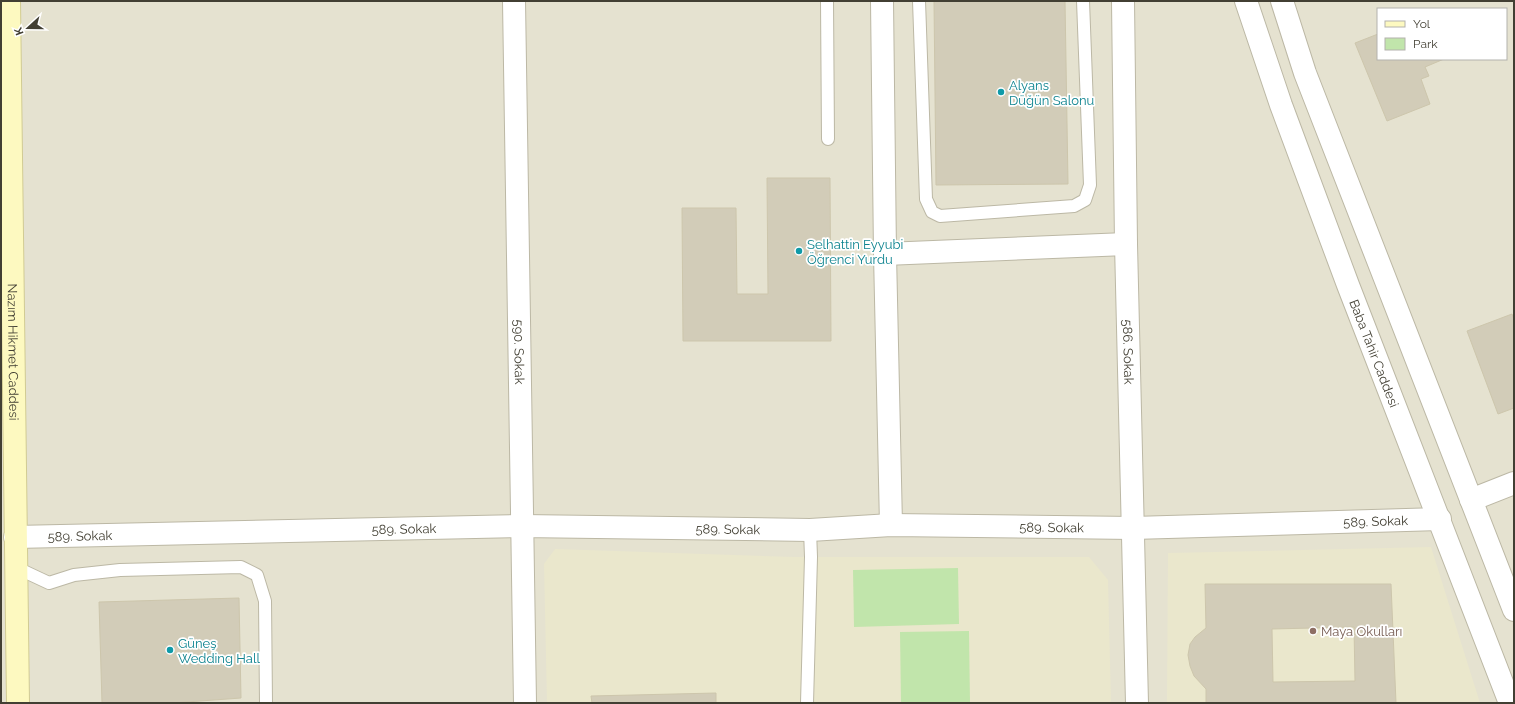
<svg xmlns="http://www.w3.org/2000/svg" width="1515" height="704" font-family="Raleway,sans-serif">
<style>
.residential{fill:#e5e2d0;fill-rule:evenodd}
.education{fill:#eae7cc}
.green{fill:#c1e5ab}
.building{fill:#d2ccb8;stroke:#cdc6ac;fill-rule:evenodd}
.lines{fill:none;stroke-linecap:round;stroke-linejoin:round}
.service-casing{stroke:#bcb8a5;stroke-width:14}
.minor-casing{stroke:#bcb8a5;stroke-width:24}
.tertiary-casing{stroke:#bcb8a5;stroke-width:24}
.secondary-casing{stroke:#d1cb93;stroke-width:24}
.service{stroke:#fff;stroke-width:12}
.minor{stroke:#fff;stroke-width:22}
.tertiary{stroke:#fff;stroke-width:22}
.secondary{stroke:#fdf9c0;stroke-width:22}
.culture-dot{fill:#0f9aa8;stroke:#fff;stroke-width:1.5}
.education-dot{fill:#8d6e63;stroke:#fff;stroke-width:1.5}
.labels{text-anchor:middle;dominant-baseline:central;stroke-width:3.5;stroke-linejoin:round;paint-order:stroke}
.culture-label{font-size:13px;fill:#0d838f;stroke:#fff;text-anchor:start}
.street-label{font-size:13px;fill:#423f33;stroke:#fff}
.education-label{font-size:13px;fill:#785e54;stroke:#fff;text-anchor:start}
</style>
<rect width="100%" height="100%" fill="#f1efe2"/>
<!-- residential -->
<path class="residential" d="M1,1H1514V703H1ZM1378,9H1506V59H1378Z"/>
<!-- education -->
<g class="education">
<polygon points="1431,547 1480,703 1167,703 1168,553"/>
<polygon points="555,549 794,557 1089,557 1108,580 1111,703 547,703 544,564"/>
</g>
<!-- green -->
<g class="green">
<polygon points="958,568 959,624 854,627 853,570"/>
<polygon points="969,631 970,703 901,703 900,632"/>
</g>
<!-- building -->
<g class="building">
<polygon points="934,1 1065,1 1068,184 936,185"/>
<polygon points="1378,34 1378,59 1444,59 1425,67 1429,76 1421,79 1430,104 1387,121 1355,43"/>
<polygon points="767,178 830,178 831,341 683,341 682,208 736,208 737,294 768,294"/>
<polygon points="1512,314 1514,320 1514,408 1498,414 1467,331"/>
<path d="M1205,584H1391L1396,703H1206V689L1194,676L1190,666L1188,655L1190,644L1195,637L1206,628ZM1354,627L1355,681L1273,682L1272,629Z"/>
<polygon points="239,598 241,698 173,703 102,703 99,602"/>
<polygon points="716,693 716,703 592,703 591,696"/>
</g>
<g class="lines">
<!-- service casing -->
<g class="service-casing">
<g id="service">
<polyline points="827,1 828,139"/>
<polyline points="919,1 926,199 932,212 940,216 1074,206 1085,200 1090,185 1083,1"/>
<polyline points="17,568 49,583 74,575 120,570 241,567 257,575 265,601 266,703"/>
<polyline points="807,703 811,557 810,530"/>
</g>
</g>
<!-- minor casing -->
<g class="minor-casing">
<g id="minor">
<path id="s1" d="M514,1L525,703"/>
<polyline points="882,1 885,254 891,525"/>
<path id="s2" d="M1123,1L1126,244L1137,703"/>
<polyline points="885,254 1126,244"/>
<polyline points="1471,500 1514,483"/>
<path id="s3" d="M15,537L522,526L810,530L891,525L1133,528L1440,519"/>
</g>
</g>
<!-- tertiary casing -->
<g class="tertiary-casing">
<g id="tertiary">
<path id="s4" d="M1246,1L1281,105L1348,285L1510,703"/>
<polyline points="1282,1 1305,73 1514,610"/>
</g>
</g>
<!-- secondary casing -->
<g class="secondary-casing">
<g id="secondary">
<path id="s5" d="M9,1L18,703"/>
</g>
</g>
<!-- service -->
<use href="#service" class="service"/>
<!-- minor -->
<use href="#minor" class="minor"/>
<!-- tertiary -->
<use href="#tertiary" class="tertiary"/>
<!-- secondary -->
<use href="#secondary" class="secondary"/>
</g>
<!-- markers -->
<g class="culture-dot">
<circle cx="1001" cy="92" r="4"/>
<circle cx="799" cy="251" r="4"/>
<circle cx="170" cy="650" r="4"/>
</g>
<circle class="education-dot" cx="1313" cy="631" r="4"/>
<g class="labels">
<!-- culture labels -->
<g class="culture-label">
<text x="1009" y="85">Alyans<tspan x="1009" dy="15">Düğün Salonu</tspan></text>
<text x="807" y="244">Selhattin Eyyubi<tspan x="807" dy="15">Öğrenci Yurdu</tspan></text>
<text x="178" y="643">Güneş<tspan x="178" dy="15">Wedding Hall</tspan></text>
</g>
<!-- street labels -->
<g class="street-label">
<text stroke="none"><textPath href="#s5" startOffset="351">Nazım Hikmet Caddesi</textPath></text>
<text stroke="none"><textPath href="#s1" startOffset="351">590. Sokak</textPath></text>
<text stroke="none"><textPath href="#s2" startOffset="351">586. Sokak</textPath></text>
<text stroke="none"><textPath href="#s4" startOffset="375">Baba Tahir Caddesi</textPath></text>
<text stroke="none"><textPath href="#s3" startOffset="1361">589. Sokak</textPath></text>
<text stroke="none"><textPath href="#s3" startOffset="1037">589. Sokak</textPath></text>
<text stroke="none"><textPath href="#s3" startOffset="389">589. Sokak</textPath></text>
<text stroke="none"><textPath href="#s3" startOffset="713">589. Sokak</textPath></text>
<text stroke="none"><textPath href="#s3" startOffset="65">589. Sokak</textPath></text>
</g>
<!-- education labels -->
<g class="education-label">
<text x="1321" y="631">Maya Okulları</text>
</g>
</g>
<!-- border -->
<rect width="1515" height="704" fill="none" stroke="#423f33" stroke-width="4"/>
<!-- legend -->
<rect x="1377" y="8" width="130" height="52" fill="#ffffff" stroke="#b3b2ad"/>
<rect x="1385" y="21" width="20" height="6" fill="#fdf9c0" stroke="#b3b2ad"/>
<text x="1413" y="28" font-size="12" fill="#423f33">Yol</text>
<rect x="1385" y="38" width="20" height="12" fill="#c1e5ab" stroke="#b3b2ad"/>
<text x="1413" y="48" font-size="12" fill="#423f33">Park</text>
<!-- north arrow -->
<g transform="translate(28 28) rotate(249)" stroke="#ffffff" stroke-width="3" paint-order="stroke">
<path d="M0-3L7 15L0 10L-7 15Z" fill="#423f33"/>
<text y="-6" font-size="11" font-weight="bold" text-anchor="middle" fill="#423f33">K</text>
</g>
</svg>
